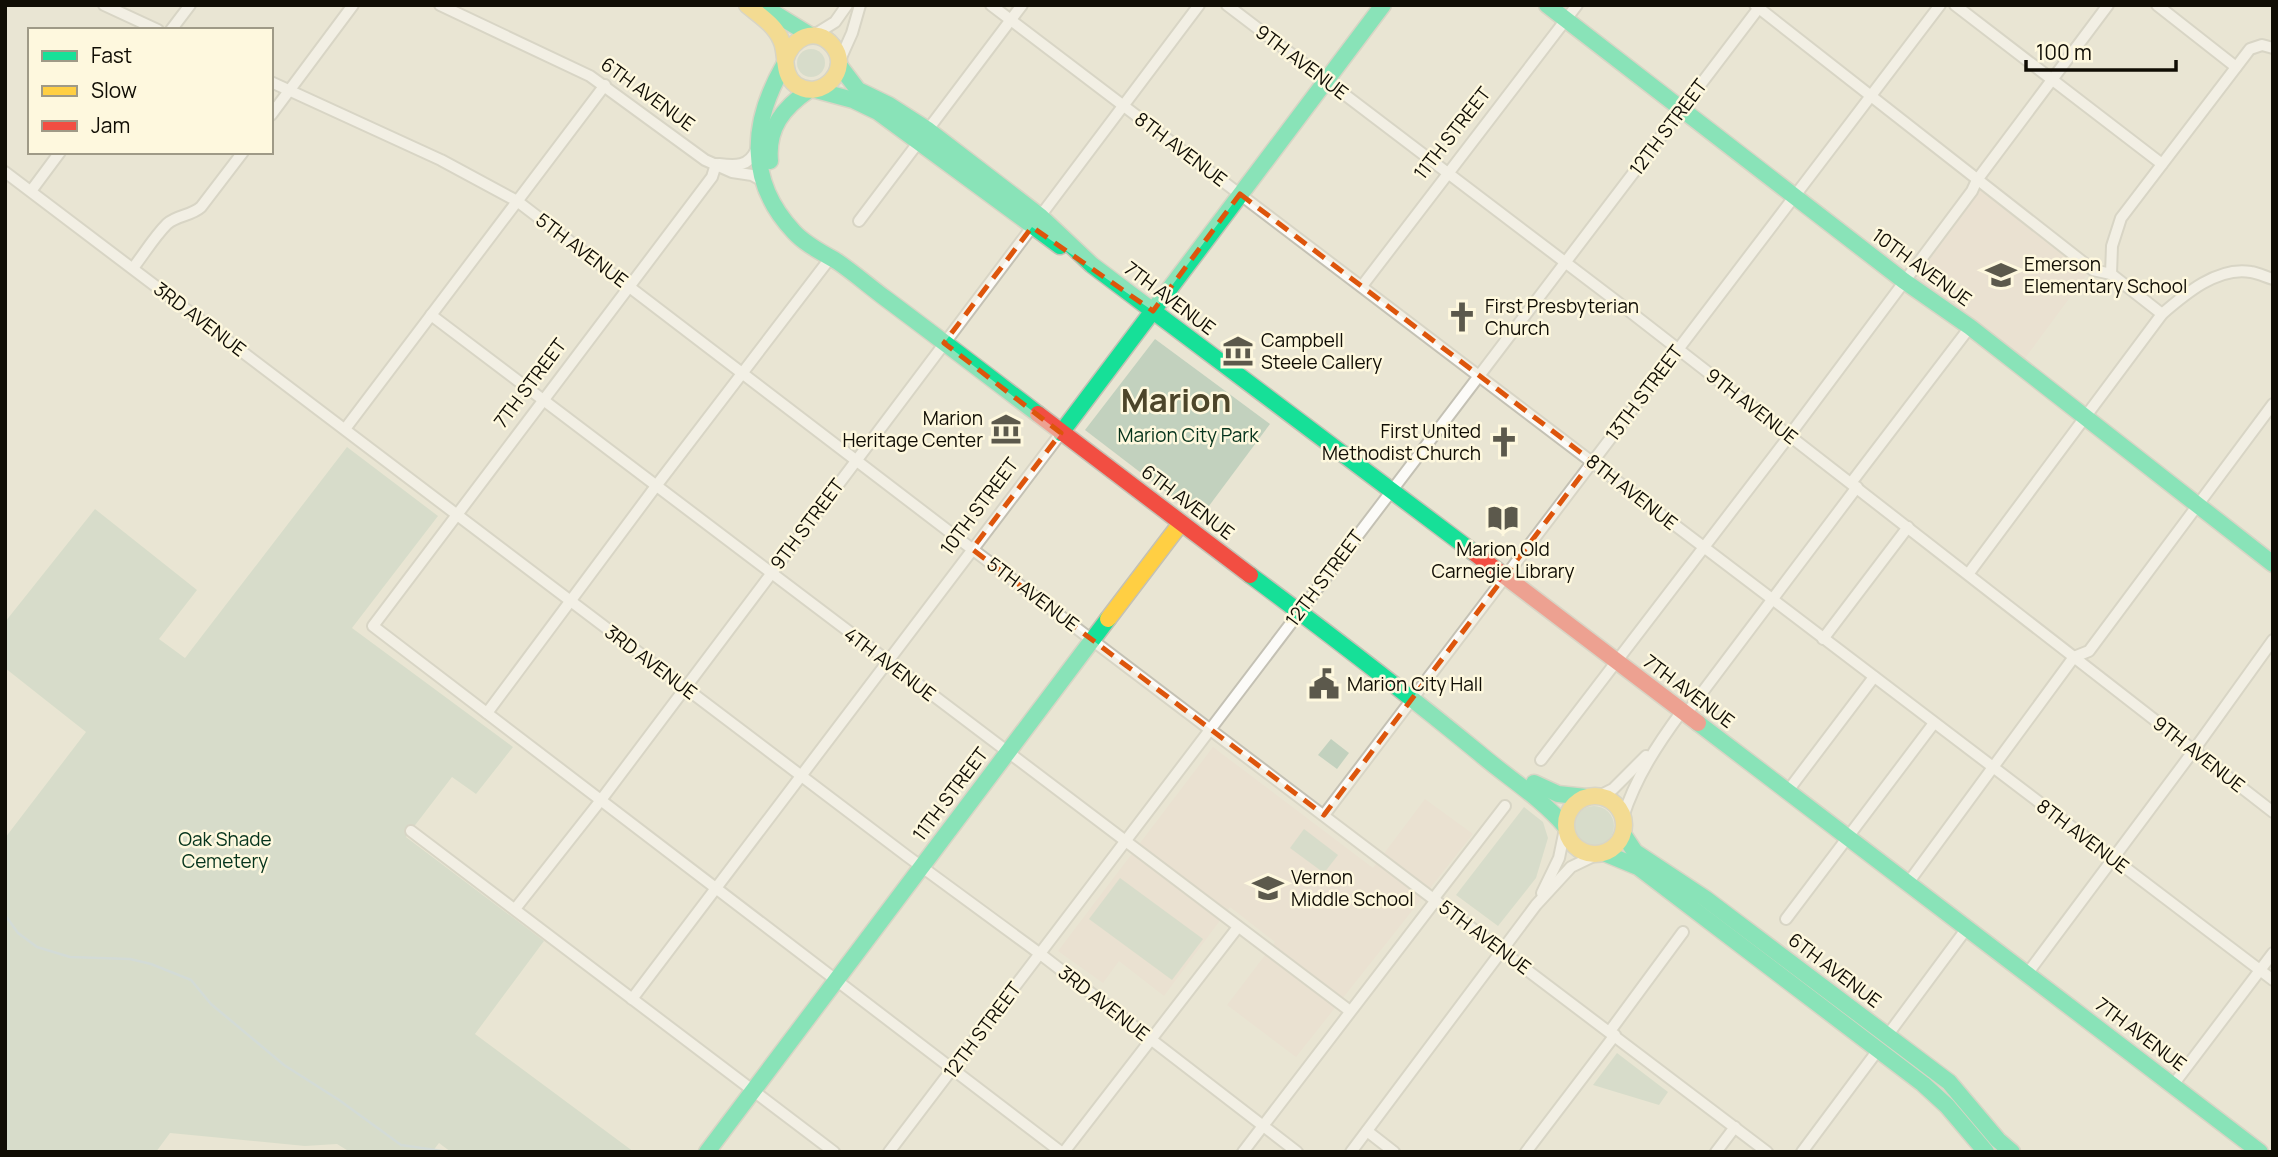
<svg xmlns="http://www.w3.org/2000/svg" width="2278" height="1157" font-family="Manrope,sans-serif">
<style>
.education{fill:#eadbce}
.green{fill:#c2d1be}
.lines{fill:none;stroke-linecap:round;stroke-linejoin:round}
.stream{stroke:#b8cfda;stroke-width:2.5}
.street-casing{stroke:#c4c1b4;stroke-width:14}
.fast-casing{stroke:#c4c1b4;stroke-width:19}
.slow-casing{stroke:#c4c1b4;stroke-width:19}
.jam-casing{stroke:#c4c1b4;stroke-width:19}
.street{stroke:#fcfbf8;stroke-width:10}
.fast{stroke:#16e098;stroke-width:16}
.slow{stroke:#ffcf43;stroke-width:16}
.jam{stroke:#f24e42;stroke-width:16}
.marked{fill:none;stroke:#dd550c;stroke-width:5;stroke-dasharray:14 9;stroke-linejoin:round}
.labels{text-anchor:middle;dominant-baseline:central;stroke-width:5;stroke-linejoin:round;paint-order:stroke}
.street-label{font-size:19px;fill:#100d04;stroke:#fef8de}
.poi-label{font-size:19px;fill:#100d04;stroke:#fef8de;text-anchor:start}
.park-label{font-size:19px;fill:#05331c;stroke:#fef8de}
.town-label{font-size:33px;font-weight:bold;fill:#4c452a;stroke:#fef8de}
</style>
<rect width="100%" height="100%" fill="#e9e5d3"/>
<!-- education -->
<g class="education">
<polygon points="1981,189 2088,273 2023,361 1914,277"/>
<polygon points="1213,747 1373,868 1425,799 1473,834 1296,1057 1227,1005 1275,942 1230,907 1164,996 1119,961 1103,983 1058,951"/>
</g>
<!-- green -->
<g class="green">
<circle cx="811" cy="63" r="14"/>
<polygon points="1155,339 1270,424 1200,518 1085,430"/>
<polygon points="347,447 438,516 352,628 513,747 476,794 452,777 406,837 544,941 475,1034 634,1152 451,1152 439,1143 432,1152 350,1152 337,1144 305,1146 170,1133 156,1152 5,1152 5,838 86,732 5,668 5,622 95,509 197,590 159,639 185,658"/>
<polygon points="1331,739 1349,753 1337,769 1318,755"/>
<circle cx="1594" cy="826" r="20"/>
<polygon points="1524,807 1543,822 1548,838 1536,878 1498,926 1456,895"/>
<polygon points="1304,829 1338,855 1324,873 1290,848"/>
<polygon points="1120,878 1203,939 1172,980 1089,919"/>
<polygon points="1617,1053 1668,1092 1659,1105 1593,1085"/>
</g>
<g class="lines">
<!-- stream -->
<polyline class="stream" points="5,915 18,933 37,947 70,957 130,959 151,964 191,980 211,1004 284,1065 339,1100 401,1145 449,1152"/>
<!-- street casing -->
<g class="street-casing">
<g id="street">
<polyline points="104,5 158,30"/>
<polyline points="440,5 590,76 705,160 732,172 752,175 763,181"/>
<polyline points="991,5 2273,980"/>
<polyline points="1227,5 1624,307 2273,812"/>
<polyline points="1755,5 2093,270 2111,274 2162,314"/>
<polyline points="1955,5 2162,164"/>
<polyline points="2157,5 2236,67"/>
<polyline points="171,30 190,5"/>
<polyline points="814,35 835,22 847,5"/>
<polyline points="839,62 852,33 860,5"/>
<polyline points="271,82 441,160 517,201 972,549 1767,1152"/>
<polyline points="271,115 353,5"/>
<polyline points="716,164 712,177 373,626 1061,1152"/>
<path d="M719,164C735,166 749,167 756,150"/>
<polyline points="5,172 907,856 1039,953 1297,1152"/>
<polyline points="31,191 60,152"/>
<polyline points="859,221 1022,5"/>
<path d="M133,268C144,254 154,237 167,224C177,215 191,216 201,207L243,152"/>
<polyline points="2111,274 2112,246 2121,218 2250,49 2262,45 2273,48"/>
<polyline points="1362,286 1577,5"/>
<polyline points="431,315 1350,1011"/>
<polyline points="345,429 605,85"/>
<polyline points="1851,483 1970,327"/>
<path d="M1969,573L2162,314C2185,294 2218,266 2251,272C2258,273 2266,277 2273,279"/>
<polyline points="1823,639 1908,527"/>
<polyline points="487,713 656,486 831,257"/>
<polyline points="1686,714 1857,487"/>
<polyline points="1541,760 1783,444 1972,191 1977,180 2108,5"/>
<polyline points="1787,792 1874,677"/>
<polyline points="1599,796 1613,789 1646,756"/>
<polyline points="1324,815 1940,5"/>
<path d="M1623,817C1636,777 1657,745 1682,711"/>
<polyline points="411,831 834,1152"/>
<polyline points="1908,883 2074,657 2089,651 2273,404"/>
<polyline points="1542,893 1559,858 1565,829"/>
<polyline points="1434,898 1505,806"/>
<polyline points="515,909 601,800 1199,5"/>
<polyline points="1786,919 1934,723"/>
<polyline points="2027,974 2194,750 2273,640"/>
<polyline points="632,999 1061,433"/>
<polyline points="1610,1031 1683,932"/>
<polyline points="1887,1036 1967,928"/>
<polyline points="2173,1085 2273,953"/>
<polyline points="1367,1131 1394,1152"/>
<polyline points="889,1152 1761,5"/>
<polyline points="1064,1152 1238,927"/>
<polyline points="1243,1152 1436,900"/>
<polyline points="1351,1152 1536,905 1571,867 1598,854"/>
<polyline points="1526,1152 1615,1035"/>
<polyline points="1716,1152 1735,1127"/>
<polyline points="1802,1152 1878,1050"/>
</g>
</g>
<!-- fast casing -->
<g class="fast-casing">
<g id="fast">
<polyline points="761,5 810,35"/>
<polyline points="1547,5 1904,281 1970,327 2273,564"/>
<path d="M784,65C751,122 746,181 794,232C806,245 823,253 838,262C854,273 869,286 885,298C936,336 987,375 1038,414"/>
<polyline points="839,65 858,90 889,105 928,130 1040,216 1092,265 1473,552"/>
<polyline points="816,90 853,100 878,112 1060,246"/>
<path d="M770,161C767,128 783,108 809,90"/>
<polyline points="1061,433 1383,5"/>
<path d="M1250,575C1328,633 1405,692 1479,753C1508,778 1540,797 1565,826"/>
<polyline points="1698,723 2260,1152"/>
<polyline points="1534,783 1558,794 1586,797"/>
<polyline points="1623,834 1635,852 1706,899 1949,1082 1998,1140 2012,1152"/>
<polyline points="1604,853 1638,867 1923,1084 1947,1106 1986,1152"/>
<polyline points="707,1152 1108,619"/>
</g>
</g>
<!-- slow casing -->
<g class="slow-casing">
<g id="slow">
<path d="M747,5C759,15 775,25 781,40C788,54 781,74 796,85C822,102 852,69 833,46C816,25 791,38 785,61"/>
<polyline points="1108,619 1181,523"/>
<circle cx="1595" cy="825" r="29"/>
</g>
</g>
<!-- jam casing -->
<g class="jam-casing">
<g id="jam">
<polyline points="1038,414 1250,575"/>
<polyline points="1473,552 1698,723"/>
</g>
</g>
<!-- street -->
<use href="#street" class="street"/>
<!-- fast -->
<use href="#fast" class="fast"/>
<!-- slow -->
<use href="#slow" class="slow"/>
<!-- jam -->
<use href="#jam" class="jam"/>
</g>
<!-- marked area -->
<path d="M0 0H2278V1157H0ZM1240,194L1592,461L1324,815L972,549L1061,433L944,343L1032,227L1153,311Z" fill="#e9e5d3" fill-opacity=".55" fill-rule="evenodd"/>
<path class="marked" d="M1240,194L1592,461L1324,815L972,549L1061,433L944,343L1032,227L1153,311Z"/>
<!-- icons -->
<defs>
<g id="school-bare" transform="scale(2.415)"><path d="M0-5L7-2L0 1L-7-2ZM-4 1L0 2.5L4 1V4Q0 6-4 4Z" fill="#5c594c" stroke="#fef8de" stroke-width="2.5" paint-order="stroke"/></g>
<g id="church-bare" transform="scale(2.415)"><path d="M-1.2-6h2.4v3.5h3.3v2.4h-3.3V6h-2.4V-.1h-3.3v-2.4h3.3Z" fill="#5c594c" stroke="#fef8de" stroke-width="2.5" paint-order="stroke"/></g>
<g id="museum-bare" transform="scale(2.415)"><path d="M0-6L6-3V-2H-6V-3ZM-5-1h2V3h-2ZM-1-1h2V3h-2ZM3-1h2V3H3ZM-6 4H6V6H-6Z" fill="#5c594c" stroke="#fef8de" stroke-width="2.5" paint-order="stroke"/></g>
<g id="library-bare" transform="scale(2.415)"><path d="M-6-4Q-3-5.5-.7-3.5V5Q-3 3-6 4ZM6-4Q3-5.5 .7-3.5V5Q3 3 6 4Z" fill="#5c594c" stroke="#fef8de" stroke-width="2.5" paint-order="stroke"/></g>
<g id="civic-bare" transform="scale(2.415)"><path d="M-.6-6.5H3V-4.5H.6V-3L4-1V1h2V6H-6V1h2V-1L-.6-3ZM-1.2 2.5V6h2.4V2.5Z" fill="#5c594c" stroke="#fef8de" stroke-width="2.5" paint-order="stroke"/></g>
</defs>
<g fill-rule="evenodd">
<use href="#school-bare" x="2001" y="275"/>
<use href="#church-bare" x="1462" y="317"/>
<use href="#museum-bare" x="1238" y="351"/>
<use href="#museum-bare" x="1006" y="429"/>
<use href="#church-bare" x="1504" y="442"/>
<use href="#library-bare" x="1503" y="518"/>
<use href="#civic-bare" x="1324" y="684"/>
<use href="#school-bare" x="1268" y="888"/>
</g>
<g class="labels">
<!-- street labels -->
<g class="street-label">
<text transform="translate(1302 62) rotate(37)">9TH AVENUE</text>
<text transform="translate(648 94) rotate(36)">6TH AVENUE</text>
<text transform="translate(1668 127) rotate(-53)">12TH STREET</text>
<text transform="translate(1452 133) rotate(-52)">11TH STREET</text>
<text transform="translate(1181 149) rotate(37)">8TH AVENUE</text>
<text transform="translate(582 250) rotate(37)">5TH AVENUE</text>
<text transform="translate(1922 267) rotate(36)">10TH AVENUE</text>
<text transform="translate(1170 298) rotate(37)">7TH AVENUE</text>
<text transform="translate(200 319) rotate(37)">3RD AVENUE</text>
<text transform="translate(530 383) rotate(-53)">7TH STREET</text>
<text transform="translate(1644 393) rotate(-53)">13TH STREET</text>
<text transform="translate(1752 406) rotate(38)">9TH AVENUE</text>
<text transform="translate(1632 492) rotate(38)">8TH AVENUE</text>
<text transform="translate(1188 502) rotate(37)">6TH AVENUE</text>
<text transform="translate(979 506) rotate(-53)">10TH STREET</text>
<text transform="translate(807 524) rotate(-53)">9TH STREET</text>
<text transform="translate(1324 578) rotate(-53)">12TH STREET</text>
<text transform="translate(1033 594) rotate(37)">5TH AVENUE</text>
<text transform="translate(651 662) rotate(37)">3RD AVENUE</text>
<text transform="translate(890 664) rotate(37)">4TH AVENUE</text>
<text transform="translate(1689 691) rotate(37)">7TH AVENUE</text>
<text transform="translate(2199 754) rotate(38)">9TH AVENUE</text>
<text transform="translate(950 794) rotate(-53)">11TH STREET</text>
<text transform="translate(2083 836) rotate(37)">8TH AVENUE</text>
<text transform="translate(1485 937) rotate(37)">5TH AVENUE</text>
<text transform="translate(1835 970) rotate(37)">6TH AVENUE</text>
<text transform="translate(1104 1003) rotate(38)">3RD AVENUE</text>
<text transform="translate(982 1030) rotate(-53)">12TH STREET</text>
<text transform="translate(2141 1034) rotate(37)">7TH AVENUE</text>
</g>
<!-- poi labels -->
<g class="poi-label">
<text x="2024" y="264">Emerson<tspan x="2024" dy="22">Elementary School</tspan></text>
<text x="1485" y="306">First Presbyterian<tspan x="1485" dy="22">Church</tspan></text>
<text x="1261" y="340">Campbell<tspan x="1261" dy="22">Steele Callery</tspan></text>
<text x="983" y="418" text-anchor="end">Marion<tspan x="983" dy="22">Heritage Center</tspan></text>
<text x="1481" y="431" text-anchor="end">First United<tspan x="1481" dy="22">Methodist Church</tspan></text>
<text x="1503" y="549" text-anchor="middle">Marion Old<tspan x="1503" dy="22">Carnegie Library</tspan></text>
<text x="1347" y="684">Marion City Hall</text>
<text x="1291" y="877">Vernon<tspan x="1291" dy="22">Middle School</tspan></text>
</g>
<!-- park labels -->
<g class="park-label">
<text x="1188" y="435">Marion City Park</text>
<text x="225" y="839">Oak Shade<tspan x="225" dy="22">Cemetery</tspan></text>
</g>
<!-- town labels -->
<g class="town-label">
<text x="1176" y="399">Marion</text>
</g>
</g>
<!-- border -->
<rect width="2278" height="1157" fill="none" stroke="#100d04" stroke-width="14"/>
<!-- legend -->
<rect x="28" y="28" width="245" height="126" fill="#fef8de" stroke="#9f9a87" stroke-width="2"/>
<rect x="42" y="51" width="35" height="10" fill="#16e098" stroke="#9f9a87" stroke-width="2"/>
<text x="91" y="63" font-size="21" fill="#100d04">Fast</text>
<rect x="42" y="86" width="35" height="10" fill="#ffcf43" stroke="#9f9a87" stroke-width="2"/>
<text x="91" y="98" font-size="21" fill="#100d04">Slow</text>
<rect x="42" y="121" width="35" height="10" fill="#f24e42" stroke="#9f9a87" stroke-width="2"/>
<text x="91" y="133" font-size="21" fill="#100d04">Jam</text>
<!-- scale -->
<path d="M2026 60v10h150v-10" fill="none" stroke="#100d04" stroke-width="3.5"/>
<text x="2036" y="60" font-size="21" fill="#100d04" stroke="#fef8de" stroke-width="5" paint-order="stroke">100 m</text>
</svg>
